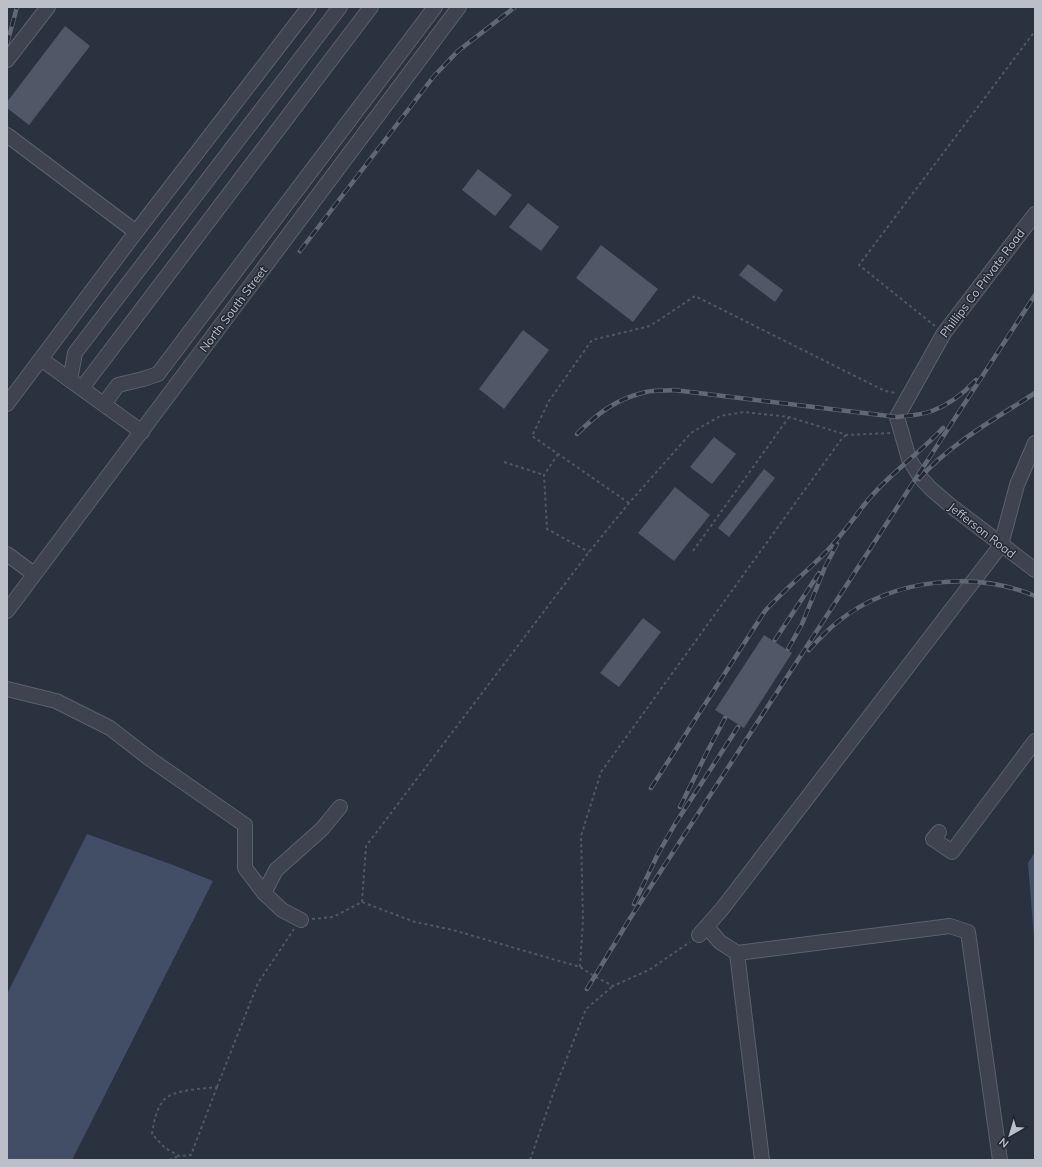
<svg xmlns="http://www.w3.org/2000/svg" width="1042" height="1167" font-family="Mulish,sans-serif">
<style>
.water{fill:#424e66}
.building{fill:#505867}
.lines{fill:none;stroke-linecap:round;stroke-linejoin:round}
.minor-casing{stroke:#5b616c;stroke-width:16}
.path{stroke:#4c5b5f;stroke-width:2;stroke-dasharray:3 3;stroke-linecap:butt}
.minor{stroke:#3e434f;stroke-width:14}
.rail-casing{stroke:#606775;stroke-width:4.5}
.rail{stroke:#222834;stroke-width:3;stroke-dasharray:9;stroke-linecap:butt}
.labels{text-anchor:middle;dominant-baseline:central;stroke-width:3;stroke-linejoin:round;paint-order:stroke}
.street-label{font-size:12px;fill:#babfc9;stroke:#222834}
</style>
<rect width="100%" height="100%" fill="#2a313f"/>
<!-- water -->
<g class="water">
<polygon points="87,834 173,865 213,881 72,1160 7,1160 7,994"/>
<polygon points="1035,852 1035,951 1028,863"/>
</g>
<!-- building -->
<g class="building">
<polygon points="65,26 90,46 29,125 7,108 7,102"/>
<polygon points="478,169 512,195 495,216 462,190"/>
<polygon points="528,203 559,227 541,251 509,227"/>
<polygon points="601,245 658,289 633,322 576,278"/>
<polygon points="748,264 783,290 775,302 739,275"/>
<polygon points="523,330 549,350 504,409 479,389"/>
<polygon points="714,437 736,454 712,484 690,467"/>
<polygon points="764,469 775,478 729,537 718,528"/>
<polygon points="675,487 710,515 674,561 638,533"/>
<polygon points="643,618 661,632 619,687 600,673"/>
<polygon points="764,635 792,653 744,728 715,710"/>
</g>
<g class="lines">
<!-- minor casing -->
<g class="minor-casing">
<g id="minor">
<polyline points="7,60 48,7"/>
<polyline points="7,135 136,232 7,404"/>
<polyline points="1035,214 944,333 897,417 909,459 921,478 930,488 951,506 1035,570"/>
<polyline points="136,232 309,7"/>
<polyline points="41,359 70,380 142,432"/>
<polyline points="70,380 75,353 340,7"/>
<polyline points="82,388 371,7"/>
<polyline points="104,404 118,385 143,379 158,374 435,7"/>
<polyline points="7,554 34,574"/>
<polyline points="7,611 459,7"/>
<polyline points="7,689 56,701 110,728 150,759 245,825 245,868 264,893 282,910 301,920"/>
<polyline points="939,832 933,839 952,852 1035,741"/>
<polyline points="264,893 276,870 322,829 340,807"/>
<polyline points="707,927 720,942 737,953 950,926 968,932 1000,1160"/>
<polyline points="699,935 722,909 1001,545 1017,485 1035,443"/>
<polyline points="737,953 762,1160"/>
</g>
</g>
<!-- path -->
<g class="path">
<polyline points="935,326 859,265 1035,31"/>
<polyline points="558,454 544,475 547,529 589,552"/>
<polyline points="504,462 544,475"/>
<polyline points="629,503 532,436 549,401 592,340 650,326 695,296 885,391 896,393"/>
<polyline points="693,551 789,417"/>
<polyline points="362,902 366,846 589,552 629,503 691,433 720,416 744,412 789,417 847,435 890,433"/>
<polyline points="312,919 333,917 362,902 415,922 453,930 580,967 594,976 613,986 649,970 690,942"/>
<polyline points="580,967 583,920 581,836 601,772 843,437 847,435"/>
<polyline points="217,1087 258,983 294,929"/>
<path d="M217,1087L191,1155L179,1156L165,1148L152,1134C154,1122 156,1110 163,1101C172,1089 203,1089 217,1087Z"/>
<polyline points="169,1160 179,1156"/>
<polyline points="530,1160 554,1091 586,1009 613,986"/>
</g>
<!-- minor -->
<use href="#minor" class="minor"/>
<!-- rail casing -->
<g class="rail-casing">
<g id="rail">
<polyline points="7,44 17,7"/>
<polyline points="300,251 434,76 458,51 515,7"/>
<path d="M577,434C598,413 616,399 646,392C655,390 665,391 674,390L897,417C908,416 921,415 932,411C948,405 964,393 976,380"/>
<path d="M919,479C951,443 995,419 1035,393"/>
<path d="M856,516C879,481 915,458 943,428"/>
<polyline points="775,640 819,573"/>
<polyline points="788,649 802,624 825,567 837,544"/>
<path d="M809,650C819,639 828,629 840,620C893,579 974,570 1035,596"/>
<path d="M651,788L765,611C783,591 804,574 823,555C836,542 847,527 859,512"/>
<polyline points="680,807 706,754 725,718"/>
<polyline points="634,904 658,854 675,824 738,727"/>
<polyline points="587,989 629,920 1035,295"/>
</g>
</g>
<!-- rail -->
<use href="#rail" class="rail"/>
</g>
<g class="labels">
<!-- street labels -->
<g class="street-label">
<text transform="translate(982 283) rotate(-53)">Phillips Co Private Road</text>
<text transform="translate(233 309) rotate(-53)">North South Street</text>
<text transform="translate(982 530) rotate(38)">Jefferson Road</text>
</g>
</g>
<!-- border -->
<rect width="1042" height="1167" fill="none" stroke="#babfc9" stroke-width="16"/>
<!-- north arrow -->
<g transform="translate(1010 1135) rotate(218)" stroke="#222834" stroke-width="3" paint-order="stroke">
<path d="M0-3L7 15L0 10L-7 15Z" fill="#babfc9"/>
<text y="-6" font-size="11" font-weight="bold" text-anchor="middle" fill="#babfc9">N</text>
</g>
</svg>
